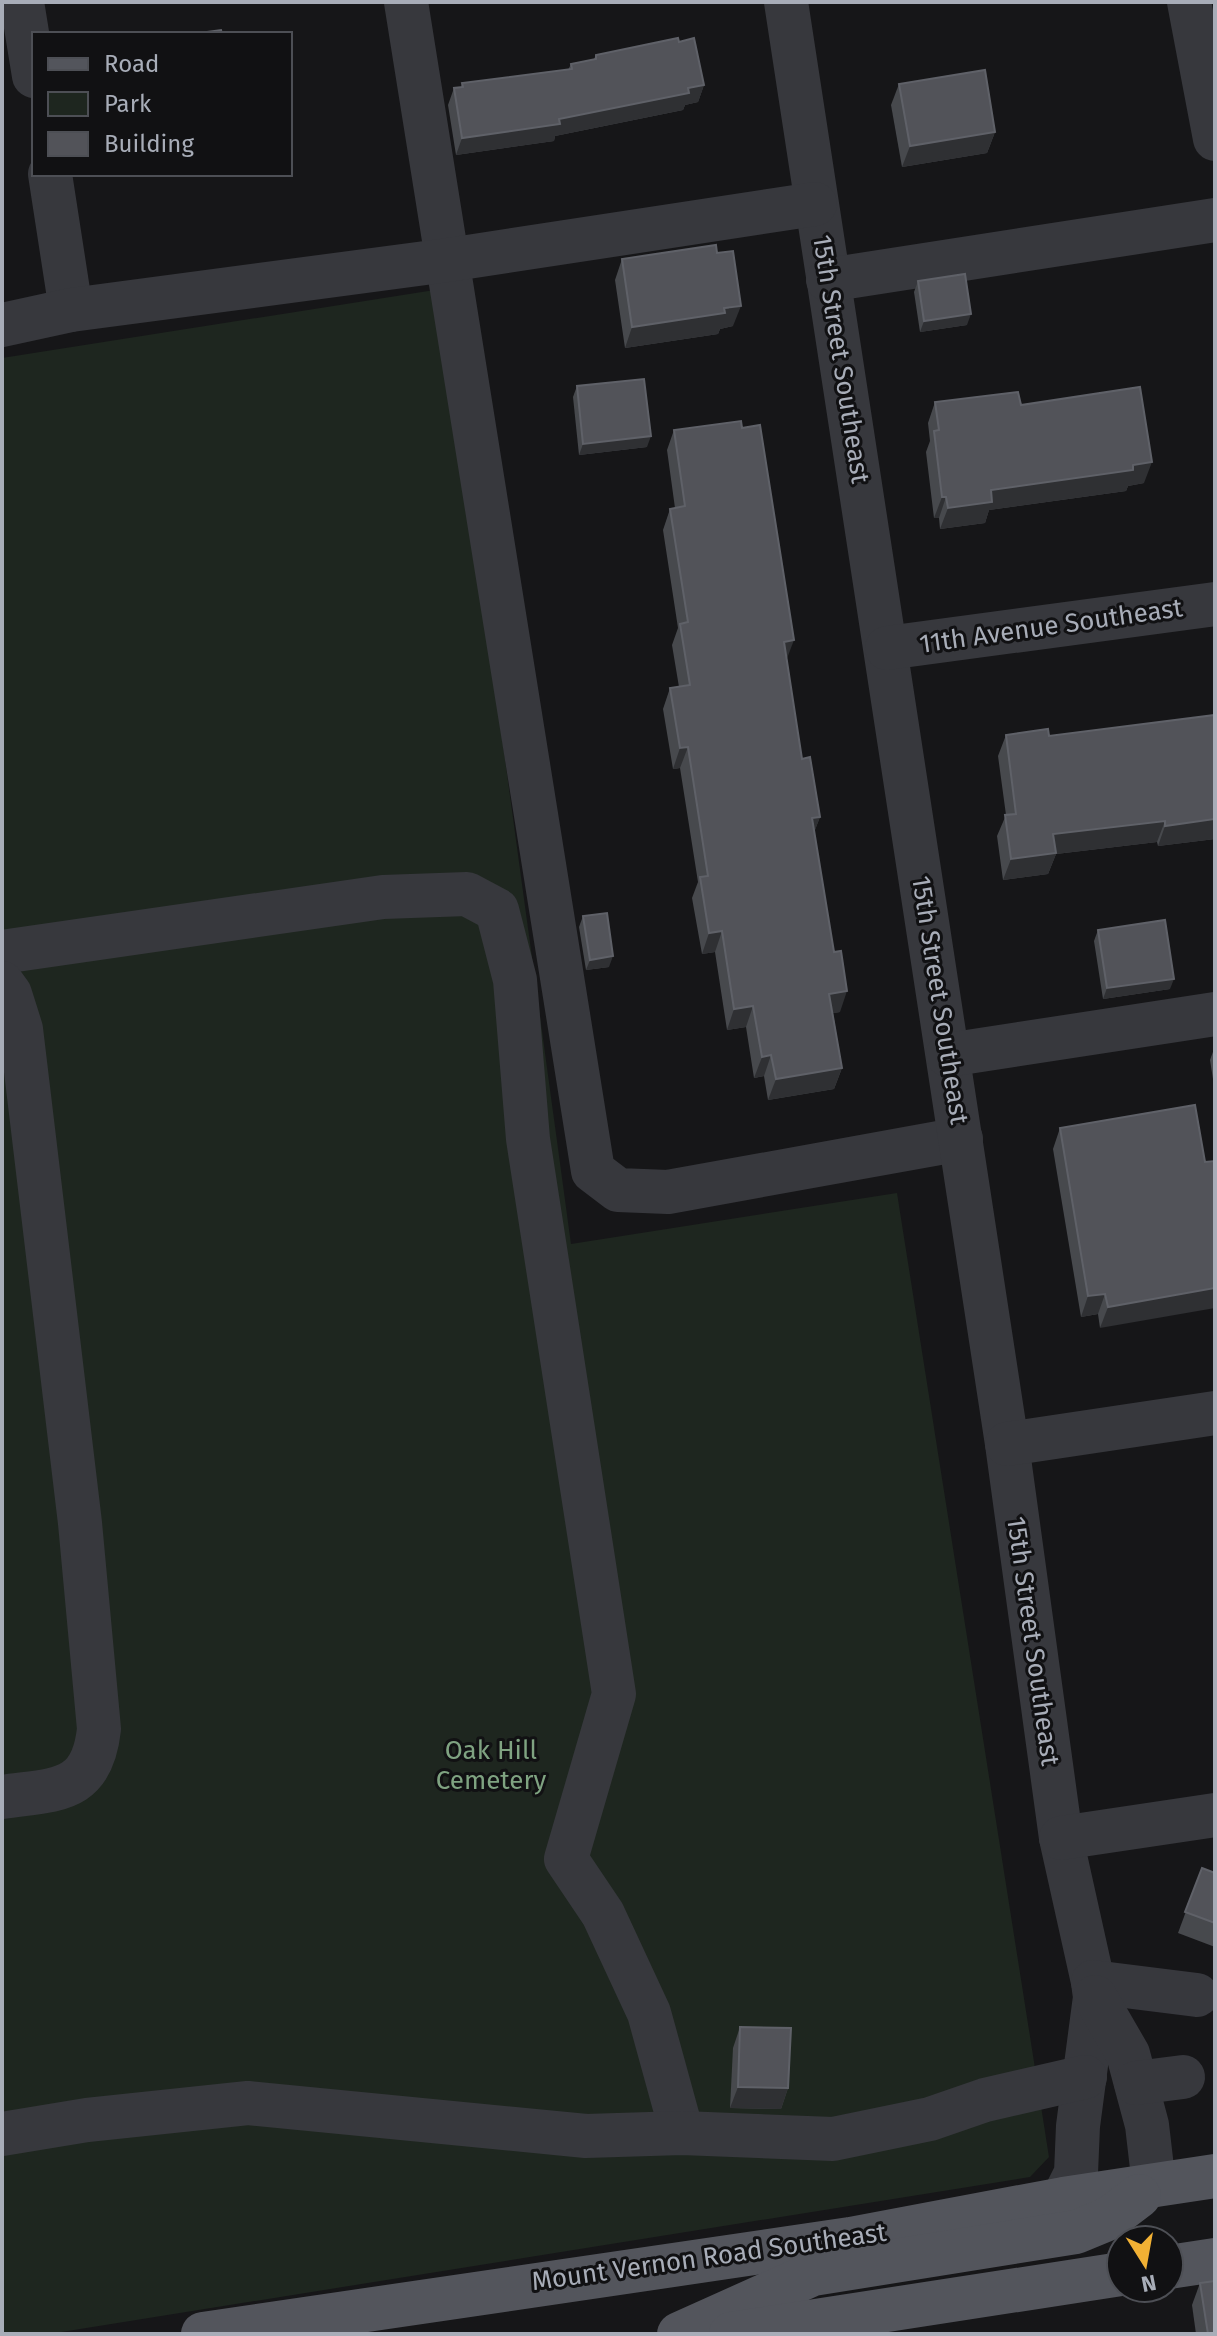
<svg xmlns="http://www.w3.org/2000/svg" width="1217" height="2336" font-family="'Fira Sans',sans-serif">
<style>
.green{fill:#1e261f}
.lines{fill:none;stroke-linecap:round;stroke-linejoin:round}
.minor{stroke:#37383d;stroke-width:44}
.major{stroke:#53555c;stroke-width:44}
.wall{fill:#47494d}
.shaded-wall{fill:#2f3033}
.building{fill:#525359;stroke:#5f6168;stroke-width:2}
.labels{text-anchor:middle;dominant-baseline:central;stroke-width:6;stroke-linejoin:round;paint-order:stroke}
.street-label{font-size:26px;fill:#a8adb8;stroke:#111113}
.park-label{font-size:26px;fill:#7fa381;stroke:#111113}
</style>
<rect width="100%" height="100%" fill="#161618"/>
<!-- green -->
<polygon class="green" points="441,289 571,1244 897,1193 1049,2157 1030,2177 49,2334 2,2334 2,358"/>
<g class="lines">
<!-- minor -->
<g class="minor">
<polyline points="22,2 34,76"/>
<polyline points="406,2 593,1171 618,1190 668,1192 961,1139"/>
<polyline points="786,2 1007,1444 1061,1838 1093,1982 1095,1997 1078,2126 1076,2173 1063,2199"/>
<polyline points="1189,2 1215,139"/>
<polyline points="50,174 71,310"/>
<polyline points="828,280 1215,220"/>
<polyline points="2,325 71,310 448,260 815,204"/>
<polyline points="887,648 1215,604"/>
<polyline points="2,952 383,897 467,894 497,910 515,980 528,1139 614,1694 566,1859 603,1914 649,2013 682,2133"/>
<path d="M2,983L10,994L21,1029L80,1523L99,1729C92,1794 56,1789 2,1797"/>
<polyline points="948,1055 1215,1014"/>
<polyline points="1007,1444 1215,1413"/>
<polyline points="1061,1838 1215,1815"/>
<polyline points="1093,1982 1197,1995"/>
<polyline points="1095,1997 1128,2054 1147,2125 1154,2185"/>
<polyline points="1136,2083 1183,2077"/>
<polyline points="2,2134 87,2120 248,2103 586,2136 682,2133 833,2139 930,2119 985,2100 1085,2077"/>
</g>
<!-- major -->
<g class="major">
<polyline points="1169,2267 1215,2260"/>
<polyline points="203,2334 850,2239 1063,2199 1215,2176"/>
<polyline points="679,2334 813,2274 1076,2232 1110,2218 1139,2196"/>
<polyline points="731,2334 1121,2274"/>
</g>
</g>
<!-- wall -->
<g class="wall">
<polygon points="679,42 704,85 698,102 685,105 683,110 555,136 554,141 456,155 448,105 454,88 461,87 462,83 568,70 571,64 594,59 596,55"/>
<polygon points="899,84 995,132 987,153 902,167 891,105"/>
<polygon points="717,253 733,326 720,329 718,334 625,348 615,280 622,259"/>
<polygon points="918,281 967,325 920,332 914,292"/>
<polygon points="577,386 647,447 579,455 573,397"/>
<polygon points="935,402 1021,405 1144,483 1128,486 1126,491 989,510 985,523 940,529 939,518 934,518 926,452 930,441 928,423"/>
<polygon points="674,430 787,659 802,759 820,817 814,832 840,1012 833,1013 842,1068 834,1089 768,1100 764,1076 754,1078 746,1027 727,1030 715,952 702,954 692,898 698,882 680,768 673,769 663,709 670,688 679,687 672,645 678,628 663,530 670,509 675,508 667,450"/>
<polygon points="1215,715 1215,839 1158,846 1157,842 1056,854 1048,874 1003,880 997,836 1006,815 998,756 1006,735 1049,736"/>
<polygon points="583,916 609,967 586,970 579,927"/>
<polygon points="1098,930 1170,989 1103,999 1094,941"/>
<polygon points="1214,1049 1215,1049 1215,1092 1210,1060"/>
<polygon points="1060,1128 1205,1162 1100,1328 1098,1314 1081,1317 1053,1149"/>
<polygon points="1202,1868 1215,1873 1215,1947 1178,1933"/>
<polygon points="740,2027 788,2088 781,2109 730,2108 733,2048"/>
<polygon points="1200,2283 1215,2334 1196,2334 1192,2305"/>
</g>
<!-- shaded-wall -->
<g class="shaded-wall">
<polygon points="704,85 698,102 685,105 683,110 555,136 554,141 456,155 462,138 559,119"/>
<polygon points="995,132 987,153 902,167 910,146"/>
<polygon points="741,306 733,326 720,329 718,334 625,348 632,327"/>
<polygon points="971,314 967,325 920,332 924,321"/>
<polygon points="651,436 647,447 579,455 583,444"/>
<polygon points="1152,462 1144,483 1128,486 1126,491 989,510 985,523 940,529 948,508 991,490"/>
<polygon points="942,497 946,497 939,518 934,518"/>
<polygon points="794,640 786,661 784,642"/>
<polygon points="688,747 680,768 673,769 680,748"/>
<polygon points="820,817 812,838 812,818"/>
<polygon points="1215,819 1215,839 1158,846 1165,826"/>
<polygon points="1165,821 1157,842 1056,854 1048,874 1003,880 1011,859 1053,834"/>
<polygon points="722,931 715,952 702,954 709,933"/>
<polygon points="613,956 609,967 586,970 590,960"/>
<polygon points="1174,979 1170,989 1103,999 1107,988"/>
<polygon points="847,991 840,1012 822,1015 829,994"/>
<polygon points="753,1006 746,1027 727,1030 734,1009"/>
<polygon points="771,1055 764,1076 754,1078 762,1057"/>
<polygon points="842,1068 834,1089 768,1100 776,1079"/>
<polygon points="1215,1288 1215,1308 1100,1328 1108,1307"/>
<polygon points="1105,1294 1098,1314 1081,1317 1088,1296"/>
<polygon points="738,2087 788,2088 781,2109 730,2108"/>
</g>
<!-- building -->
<g class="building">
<polygon points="221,30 222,34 192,34"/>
<polygon points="678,38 679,42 694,38 704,85 688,88 689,93 559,119 560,124 462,138 454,88 463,87 462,83 572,69 571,64 596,59 596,55"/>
<polygon points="985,70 995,132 910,146 899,84"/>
<polygon points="716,245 717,253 733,251 741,306 724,308 725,313 632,327 622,259"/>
<polygon points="965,274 971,314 924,321 918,281"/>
<polygon points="644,379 651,436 583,444 577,386"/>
<polygon points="1140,387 1152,462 1133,465 1133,470 991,490 992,502 948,508 946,497 942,497 934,431 939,430 935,402 1018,392 1021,405"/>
<polygon points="741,421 742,428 760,425 794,640 784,642 802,759 810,757 820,817 812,818 834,952 841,951 847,991 829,994 842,1068 776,1079 771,1055 762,1057 753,1006 734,1009 722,931 709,933 700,877 708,876 688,747 680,748 670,688 690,685 680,624 688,622 670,509 685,506 674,430"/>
<polygon points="1215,715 1215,819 1165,826 1165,821 1053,834 1056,853 1011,859 1005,815 1016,814 1006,735 1048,729 1049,736"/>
<polygon points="607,913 613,956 590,960 583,916"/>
<polygon points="1165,920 1174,979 1107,988 1098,930"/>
<polygon points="1195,1105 1205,1162 1215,1161 1215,1288 1108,1307 1105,1294 1088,1296 1060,1128"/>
<polygon points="1202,1868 1215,1873 1215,1923 1185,1912"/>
<polygon points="740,2027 791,2028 788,2088 738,2087"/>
<polygon points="1215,2281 1215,2334 1208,2334 1200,2283"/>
</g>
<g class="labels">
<!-- street labels -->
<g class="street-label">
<text transform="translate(841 359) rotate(81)">15th Street Southeast</text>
<text transform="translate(1051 626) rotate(-8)">11th Avenue Southeast</text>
<text transform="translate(940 1000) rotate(81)">15th Street Southeast</text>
<text transform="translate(1033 1641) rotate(82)">15th Street Southeast</text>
<text transform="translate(709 2257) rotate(-8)">Mount Vernon Road Southeast</text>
</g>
<!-- park labels -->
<g class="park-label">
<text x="491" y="1750">Oak Hill<tspan x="491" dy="30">Cemetery</tspan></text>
</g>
</g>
<!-- border -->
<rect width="1217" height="2336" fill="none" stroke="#a8adb8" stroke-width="8"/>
<!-- legend -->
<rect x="32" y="32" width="260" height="144" fill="#111113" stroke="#4d4f55" stroke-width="2"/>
<rect x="48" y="58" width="40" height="12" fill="#53555c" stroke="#4d4f55" stroke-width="2"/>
<text x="104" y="72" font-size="24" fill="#a8adb8">Road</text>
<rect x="48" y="92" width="40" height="24" fill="#1e261f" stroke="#4d4f55" stroke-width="2"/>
<text x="104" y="112" font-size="24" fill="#a8adb8">Park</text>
<rect x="48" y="132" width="40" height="24" fill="#525359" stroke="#4d4f55" stroke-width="2"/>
<text x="104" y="152" font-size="24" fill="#a8adb8">Building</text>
<!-- north arrow -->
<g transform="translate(1145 2264) rotate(169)"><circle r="38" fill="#111113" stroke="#4d4f55" stroke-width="2"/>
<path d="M0-6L14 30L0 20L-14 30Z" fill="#f2b134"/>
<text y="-12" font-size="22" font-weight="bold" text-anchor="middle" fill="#a8adb8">N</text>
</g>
</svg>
